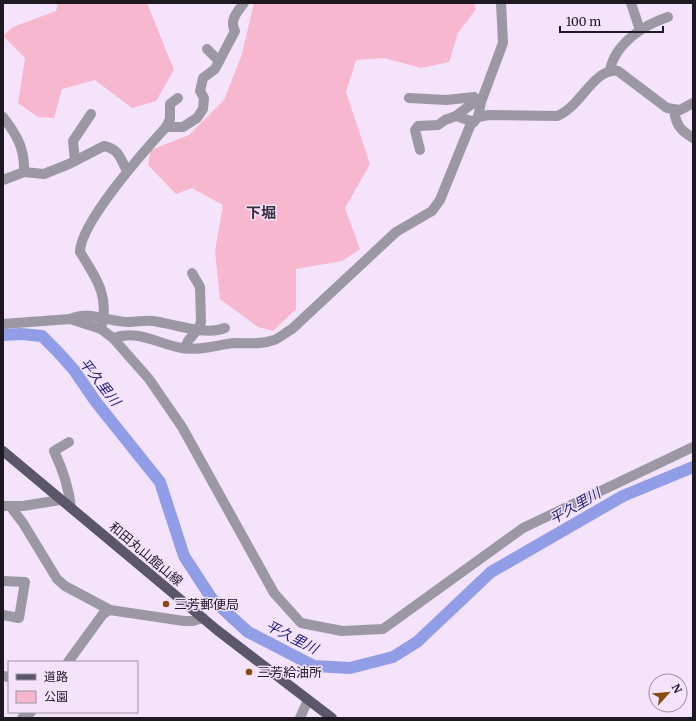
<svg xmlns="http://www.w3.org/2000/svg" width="696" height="721" font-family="Merriweather,'Noto Sans JP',serif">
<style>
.green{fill:#f7b7ce}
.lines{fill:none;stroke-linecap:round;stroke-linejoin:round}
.river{stroke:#919ee7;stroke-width:12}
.minor{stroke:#9b98a4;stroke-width:10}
.major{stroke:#5b566a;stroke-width:10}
.poi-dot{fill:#894911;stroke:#f4e3fb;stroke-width:1.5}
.labels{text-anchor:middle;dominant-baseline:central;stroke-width:3;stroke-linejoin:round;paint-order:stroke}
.street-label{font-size:13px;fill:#1e1821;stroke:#f4e3fb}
.poi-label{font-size:13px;fill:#1e1821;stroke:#f4e3fb;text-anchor:start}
.water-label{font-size:14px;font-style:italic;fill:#232275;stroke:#f4e3fb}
.quarter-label{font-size:15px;font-weight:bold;fill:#3a2c3f;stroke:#f4e3fb}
</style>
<rect width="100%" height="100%" fill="#f4e3fb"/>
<!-- green -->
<g class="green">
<polygon points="58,3 147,3 174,70 156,101 132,108 95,80 62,89 54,118 38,117 18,103 25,58 3,36 13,27 56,11"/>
<polygon points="254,3 474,3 476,9 458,33 449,62 421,68 384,58 356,60 346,92 370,164 345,208 360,249 342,261 296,269 296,309 273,331 258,327 220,299 215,251 223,205 192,188 176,194 148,165 151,150 189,135 224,100 242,54"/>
</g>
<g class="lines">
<!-- river -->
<polyline class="river" points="3,335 21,334 42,336 58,352 74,370 96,402 160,482 184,556 212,599 248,632 314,666 350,668 393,657 417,642 491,572 623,496 693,467"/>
<!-- minor -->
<g class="minor">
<polyline points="631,3 640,30"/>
<polyline points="207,49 219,61"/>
<path d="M610,70C615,44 643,25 668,17"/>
<polyline points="409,98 446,100 474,97 477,100 456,116"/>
<path d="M674,110C676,125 680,130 693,138"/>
<path d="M3,117C17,135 25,149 24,172"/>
<polyline points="478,117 481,102 503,43 501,3"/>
<polyline points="166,127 170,119 170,104 178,98"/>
<polyline points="420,150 415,130 418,126 438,125 445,120 456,116 474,122"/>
<polyline points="75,161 73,141 91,114"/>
<path d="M3,180L24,172L44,174L69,164L104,146C119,149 120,158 127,171"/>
<path d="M70,319C88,310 109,322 129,322C137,322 146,320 153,321C175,324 205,336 225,328"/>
<polyline points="3,324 70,319 101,329 113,338 149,379 182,427 274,593 301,623 342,631 383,629 523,528 693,447"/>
<path d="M101,329C110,297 97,279 80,252C80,223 145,150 166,127H183L197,118L203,109L204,98L200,91L203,78L215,69L235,31C229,21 237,12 244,3"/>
<path d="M113,338C139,329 157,344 182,348C199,351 217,345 234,343C247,343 260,345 274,340C280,338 286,332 292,329L396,232L432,211L440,200L470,126L478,117L489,115L557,116C581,107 593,68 618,71L667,108L680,110L693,103"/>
<polyline points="185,348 188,341 198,329 201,322 200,287 192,273"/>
<path d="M69,442L54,451C63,470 69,487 71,508"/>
<polyline points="3,506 23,506 60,500"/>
<polyline points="10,506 23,523 57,579 65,586 110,610"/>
<polyline points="3,581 25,582 19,618 3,615"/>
<polyline points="68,662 103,614 110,610 184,621 193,621 203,618"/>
<polyline points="3,676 9,677"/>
<polyline points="22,718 31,712"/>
<polyline points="300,718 308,700"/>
</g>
<!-- major -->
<polyline class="major" points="3,451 217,630 332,718"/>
</g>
<!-- markers -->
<g class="poi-dot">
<circle cx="166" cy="604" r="4"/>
<circle cx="249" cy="672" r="4"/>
</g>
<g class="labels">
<!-- street labels -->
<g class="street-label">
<text transform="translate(146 554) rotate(40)">和田丸山館山線</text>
</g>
<!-- poi labels -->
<g class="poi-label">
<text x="174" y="604">三芳郵便局</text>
<text x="257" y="672">三芳給油所</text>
</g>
<!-- water labels -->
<g class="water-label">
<text transform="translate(100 382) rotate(52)">平久里川</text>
<text transform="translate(575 506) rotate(-30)">平久里川</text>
<text transform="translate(292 637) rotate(27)">平久里川</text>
</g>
<!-- quarter labels -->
<g class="quarter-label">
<text x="261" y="212">下堀</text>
</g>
</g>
<!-- border -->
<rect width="696" height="721" fill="none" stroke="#1e1821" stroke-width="8"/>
<!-- legend -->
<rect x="8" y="661" width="130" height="52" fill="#f4e3fb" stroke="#9e92a4"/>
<rect x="16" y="674" width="20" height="6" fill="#5b566a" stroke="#9e92a4"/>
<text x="44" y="681" font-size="12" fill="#1e1821">道路</text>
<rect x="16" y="691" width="20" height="12" fill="#f7b7ce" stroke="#9e92a4"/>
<text x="44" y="701" font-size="12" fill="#1e1821">公園</text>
<!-- north arrow -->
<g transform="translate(668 693) rotate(63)"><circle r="19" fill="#f4e3fb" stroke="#9e92a4"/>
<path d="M0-3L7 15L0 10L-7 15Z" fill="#894911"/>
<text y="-6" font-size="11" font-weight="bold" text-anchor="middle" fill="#1e1821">N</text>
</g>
<!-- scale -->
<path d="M560 26v6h103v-6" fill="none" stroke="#1e1821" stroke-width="2"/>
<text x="566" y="26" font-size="12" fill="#1e1821" stroke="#f4e3fb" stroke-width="3" paint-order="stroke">100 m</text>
</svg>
